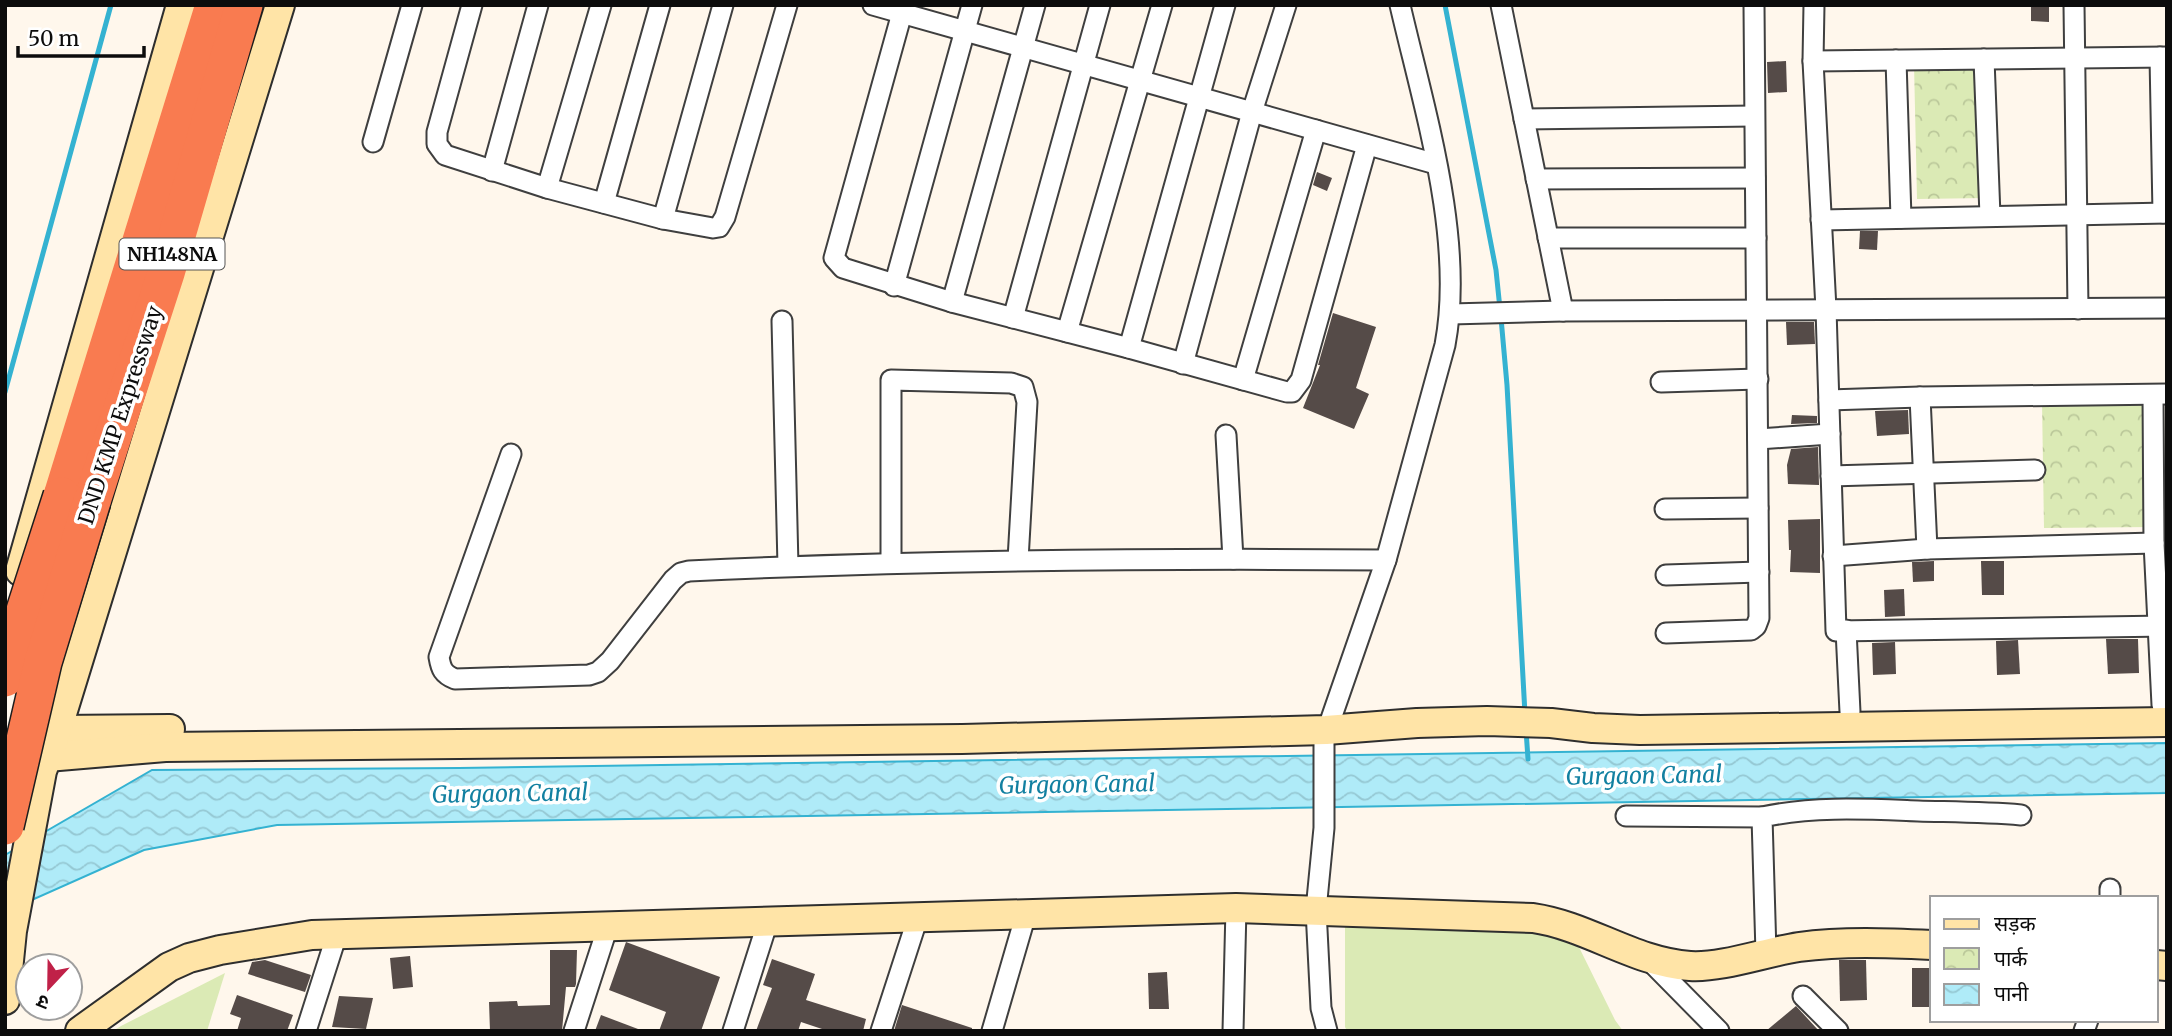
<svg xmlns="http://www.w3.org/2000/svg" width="2172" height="1036" font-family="Merriweather,'Noto Sans Devanagari',serif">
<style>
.grass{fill:#dbeab5}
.park{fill:url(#park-crowns)}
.water{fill:url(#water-waves);stroke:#34b2d1;stroke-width:2}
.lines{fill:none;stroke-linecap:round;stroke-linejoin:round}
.stream{stroke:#34b2d1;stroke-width:5}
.building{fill:#554b48}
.street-casing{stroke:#3f3f3f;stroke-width:23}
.secondary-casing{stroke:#2e2e2e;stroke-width:32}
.highway-casing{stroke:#1d1d1d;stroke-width:40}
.street{stroke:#fff;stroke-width:19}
.secondary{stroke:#ffe4a7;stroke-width:28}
.highway{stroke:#f97b50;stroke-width:37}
.highway-bridge-casing{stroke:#1d1d1d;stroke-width:40;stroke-linecap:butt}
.highway-bridge{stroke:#f97b50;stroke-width:37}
.labels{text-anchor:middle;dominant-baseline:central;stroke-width:7;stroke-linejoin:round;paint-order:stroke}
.shield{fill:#fff;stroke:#555;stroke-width:2}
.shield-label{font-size:19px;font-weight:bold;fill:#0c0c0c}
.street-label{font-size:21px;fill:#0c0c0c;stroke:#fff}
.water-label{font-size:23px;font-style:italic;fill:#1280a1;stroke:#fff}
</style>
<defs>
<pattern id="park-crowns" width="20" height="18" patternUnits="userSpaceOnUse" patternTransform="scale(1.75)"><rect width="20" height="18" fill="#dbeab5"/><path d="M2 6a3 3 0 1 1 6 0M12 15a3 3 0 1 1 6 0" fill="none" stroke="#bbc89a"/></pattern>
<pattern id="water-waves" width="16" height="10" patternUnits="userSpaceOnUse" patternTransform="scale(1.75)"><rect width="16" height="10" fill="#afebf8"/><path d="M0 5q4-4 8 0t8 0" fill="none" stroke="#95c8d3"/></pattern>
</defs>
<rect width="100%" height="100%" fill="#fff7ec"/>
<!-- grass -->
<g class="grass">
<polygon points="1345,927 1573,935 1615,1020 1623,1031 1347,1031 1345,1027"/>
<polygon points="225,973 207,1031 113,1031 121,1026"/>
</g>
<!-- park -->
<g class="park">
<polygon points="1983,63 1986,198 1917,199 1914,64"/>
<polygon points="2152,401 2153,527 2044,528 2042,402"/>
</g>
<!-- water -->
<polygon class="water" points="2167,743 2167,793 277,825 144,850 5,912 5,855 152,770 459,768"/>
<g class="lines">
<!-- stream -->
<g class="stream">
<polyline points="1445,5 1496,270 1500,309"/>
<polyline points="1501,318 1507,385 1525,714"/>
<polyline points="5,392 111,5"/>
<polyline points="1526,730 1528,759"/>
</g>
</g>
<!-- building -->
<g class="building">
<polygon points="2031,5 2049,5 2049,22 2031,21"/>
<polygon points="1786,61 1787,92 1768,93 1767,62"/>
<polygon points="1317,172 1332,178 1327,191 1313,185"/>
<polygon points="1860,231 1878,231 1877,250 1859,249"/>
<polygon points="1333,313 1376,327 1356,388 1369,394 1354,429 1303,408 1320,365 1318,365"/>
<polygon points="1786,322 1814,322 1815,344 1787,345"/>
<polygon points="1908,410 1909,434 1877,436 1875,411"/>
<polygon points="1792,415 1817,416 1817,423 1791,424"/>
<polygon points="1818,447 1819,485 1788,484 1787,465 1791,449"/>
<polygon points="1820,519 1820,573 1790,572 1791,550 1789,550 1788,520"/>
<polygon points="1934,561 1934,581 1913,582 1912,562"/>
<polygon points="1981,561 2004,561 2004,595 1982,595"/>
<polygon points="1904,589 1905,616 1885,617 1884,590"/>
<polygon points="2106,639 2138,639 2139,673 2108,674"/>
<polygon points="2018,640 2020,674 1997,675 1996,641"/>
<polygon points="1895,642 1896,674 1873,675 1872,643"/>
<polygon points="626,942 720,977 701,1031 659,1031 666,1012 609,990"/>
<polygon points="550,950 577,950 576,984 575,987 566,987 562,1031 490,1031 489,1002 517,1001 518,1006 550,1005"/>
<polygon points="410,956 413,987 393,989 390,958"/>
<polygon points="772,959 815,974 806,1000 866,1019 863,1031 828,1031 801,1022 798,1031 756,1031 772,988 763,985"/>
<polygon points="265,960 311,975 305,992 248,974 252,962"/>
<polygon points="1839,960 1866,960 1867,1000 1840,1001"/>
<rect x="1912" y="968" width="20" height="39"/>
<polygon points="1167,972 1169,1009 1149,1009 1148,973"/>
<polygon points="237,995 293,1015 287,1031 237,1031 241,1018 230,1014"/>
<polygon points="339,996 373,998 366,1029 332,1027"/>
<polygon points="902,1005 972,1028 972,1031 894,1031"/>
<polygon points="1796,1006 1819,1031 1766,1031"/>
<polygon points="601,1015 638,1029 638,1031 595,1031"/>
</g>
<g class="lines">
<!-- street casing -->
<g class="street-casing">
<g id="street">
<polyline points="472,5 437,132 437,144 445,155 547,188 663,219 713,228 719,227 725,217 787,5"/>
<polyline points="873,5 1436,164"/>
<polyline points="1501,5 1563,311"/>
<polyline points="1814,5 1813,61 1826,309 1836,631 2167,626"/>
<polyline points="2074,5 2078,309"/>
<polyline points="902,13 834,258 843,268 952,302 1129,348 1287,392 1292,392 1301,380 1367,145"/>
<polyline points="2160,57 2163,213"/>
<polyline points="1984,59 1990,216"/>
<polyline points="1896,60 1901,218"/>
<polyline points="1813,61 2167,57"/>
<polyline points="1524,119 1754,116"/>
<polyline points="373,142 412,5"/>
<polyline points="492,171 538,5"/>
<polyline points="1536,179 1755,178"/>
<polyline points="547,188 601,5"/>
<polyline points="604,203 660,5"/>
<polyline points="663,219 723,5"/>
<polyline points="1821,220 2167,213"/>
<polyline points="1548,238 1756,238"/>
<polyline points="894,286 972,5"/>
<polyline points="952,302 1035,5"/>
<polyline points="1451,314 1563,311 2167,308"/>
<polyline points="1013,318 1100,5"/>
<polyline points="782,321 788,566"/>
<polyline points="1067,332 1162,5"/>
<polyline points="1129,348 1225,5"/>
<polyline points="1183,364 1252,112 1286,5"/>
<polyline points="1243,380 1316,130"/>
<polyline points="1661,382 1758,379"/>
<polyline points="2153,395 2154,543 2162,705"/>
<polyline points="1920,397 1927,549"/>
<polyline points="1829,400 1920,397 2167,394"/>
<polyline points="1226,435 1233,559"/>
<polyline points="1758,439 1830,434"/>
<path d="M511,454L439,657C441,669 443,674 455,679L589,675L598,672L610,661L673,580L681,573L689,571C921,560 1153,558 1386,560"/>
<polyline points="1831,476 2035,470"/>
<polyline points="1665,509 1758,508"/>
<polyline points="1833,556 1927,549 2154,543"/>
<polyline points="891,562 891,380 1011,383 1023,387 1027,402 1018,560"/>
<polyline points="1666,575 1759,572"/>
<polyline points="1846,630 1850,712"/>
<polyline points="1666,633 1751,630 1756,626 1759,618 1754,5"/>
<polyline points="1626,816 1762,817"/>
<polyline points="2110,889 2110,898"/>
<path d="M1766,953L1762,817C1814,806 1865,809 1918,811C1953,812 1986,812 2021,815"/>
<polyline points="1649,960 1719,1031"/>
<polyline points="1803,996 1838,1031"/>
<polyline points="306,1031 337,934"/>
<polyline points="574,1031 608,926"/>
<polyline points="733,1031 768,921"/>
<polyline points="881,1031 918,917"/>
<polyline points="992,1031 1026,914"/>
<polyline points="1233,1031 1236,908"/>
<path d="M1327,1031L1321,1008L1316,910L1324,828V739L1386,560L1445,345C1465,239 1424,109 1400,5"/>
<polyline points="2084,1031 2088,1020"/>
</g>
</g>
<!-- secondary casing -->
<g class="secondary-casing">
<g id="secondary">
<polyline points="20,571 181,5"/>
<polyline points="57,730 170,729"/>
<polyline points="47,757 165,747 962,739 1326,730 1417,723 1487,721 1551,723 1593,728 1640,730 2167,722"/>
<polyline points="2156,965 2167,966"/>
<polyline points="5,1000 12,931 42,771 57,730 280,5"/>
<path d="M80,1031L169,967L189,958L220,950L312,935L1236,908L1533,918C1588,926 1633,962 1690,966C1722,968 1766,952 1799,947C1843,941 1889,943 1932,945"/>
</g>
</g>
<!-- highway casing -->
<g class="highway-casing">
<g id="highway">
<polyline points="62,496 214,5"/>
<polyline points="92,501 166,273 244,5"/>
</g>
</g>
<!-- street -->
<use href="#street" class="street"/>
<!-- secondary -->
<use href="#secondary" class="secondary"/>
<!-- highway -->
<use href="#highway" class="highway"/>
<!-- highway-bridge casing -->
<g class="highway-bridge-casing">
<g id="highway-bridge">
<polyline points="5,678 11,654 62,496"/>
<polyline points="5,826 43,662 92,501"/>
</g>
</g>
<!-- highway-bridge -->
<use href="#highway-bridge" class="highway-bridge"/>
</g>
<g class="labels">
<!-- shield labels -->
<rect class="shield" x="119.5" y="238.5" width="105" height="31" rx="5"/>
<g class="shield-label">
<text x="172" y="254">NH148NA</text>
</g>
<!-- street labels -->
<g class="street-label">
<text transform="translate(120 415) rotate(-72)">DND KMP Expressway</text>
</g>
<!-- water labels -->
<g class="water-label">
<text transform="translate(1644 775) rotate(-1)">Gurgaon Canal</text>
<text transform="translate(1077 784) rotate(-1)">Gurgaon Canal</text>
<text transform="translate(510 793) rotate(-1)">Gurgaon Canal</text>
</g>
</g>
<!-- border -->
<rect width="2172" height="1036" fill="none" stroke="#0c0c0c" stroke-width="14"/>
<!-- legend -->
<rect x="1930" y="896" width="228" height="126" fill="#ffffff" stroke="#9e9e9e" stroke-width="2"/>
<rect x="1944" y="919" width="35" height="10" fill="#ffe4a7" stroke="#9e9e9e" stroke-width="2"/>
<text x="1994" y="931" font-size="21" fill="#0c0c0c">सड़क</text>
<rect x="1944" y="948" width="35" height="21" fill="url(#park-crowns)" stroke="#9e9e9e" stroke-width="2"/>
<text x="1994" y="966" font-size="21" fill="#0c0c0c">पार्क</text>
<rect x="1944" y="984" width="35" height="21" fill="url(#water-waves)" stroke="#9e9e9e" stroke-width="2"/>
<text x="1994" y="1001" font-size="21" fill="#0c0c0c">पानी</text>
<!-- north arrow -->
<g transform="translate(49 987) rotate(202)"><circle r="33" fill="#ffffff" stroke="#9e9e9e" stroke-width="2"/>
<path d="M0-5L12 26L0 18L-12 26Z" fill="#c02148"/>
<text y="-10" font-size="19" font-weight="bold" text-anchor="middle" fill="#0c0c0c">उ</text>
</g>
<!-- scale -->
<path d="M18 46v10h126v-10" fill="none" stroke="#0c0c0c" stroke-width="3.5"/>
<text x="28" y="46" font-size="21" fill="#0c0c0c" stroke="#ffffff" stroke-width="5" paint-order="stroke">50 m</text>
</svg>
